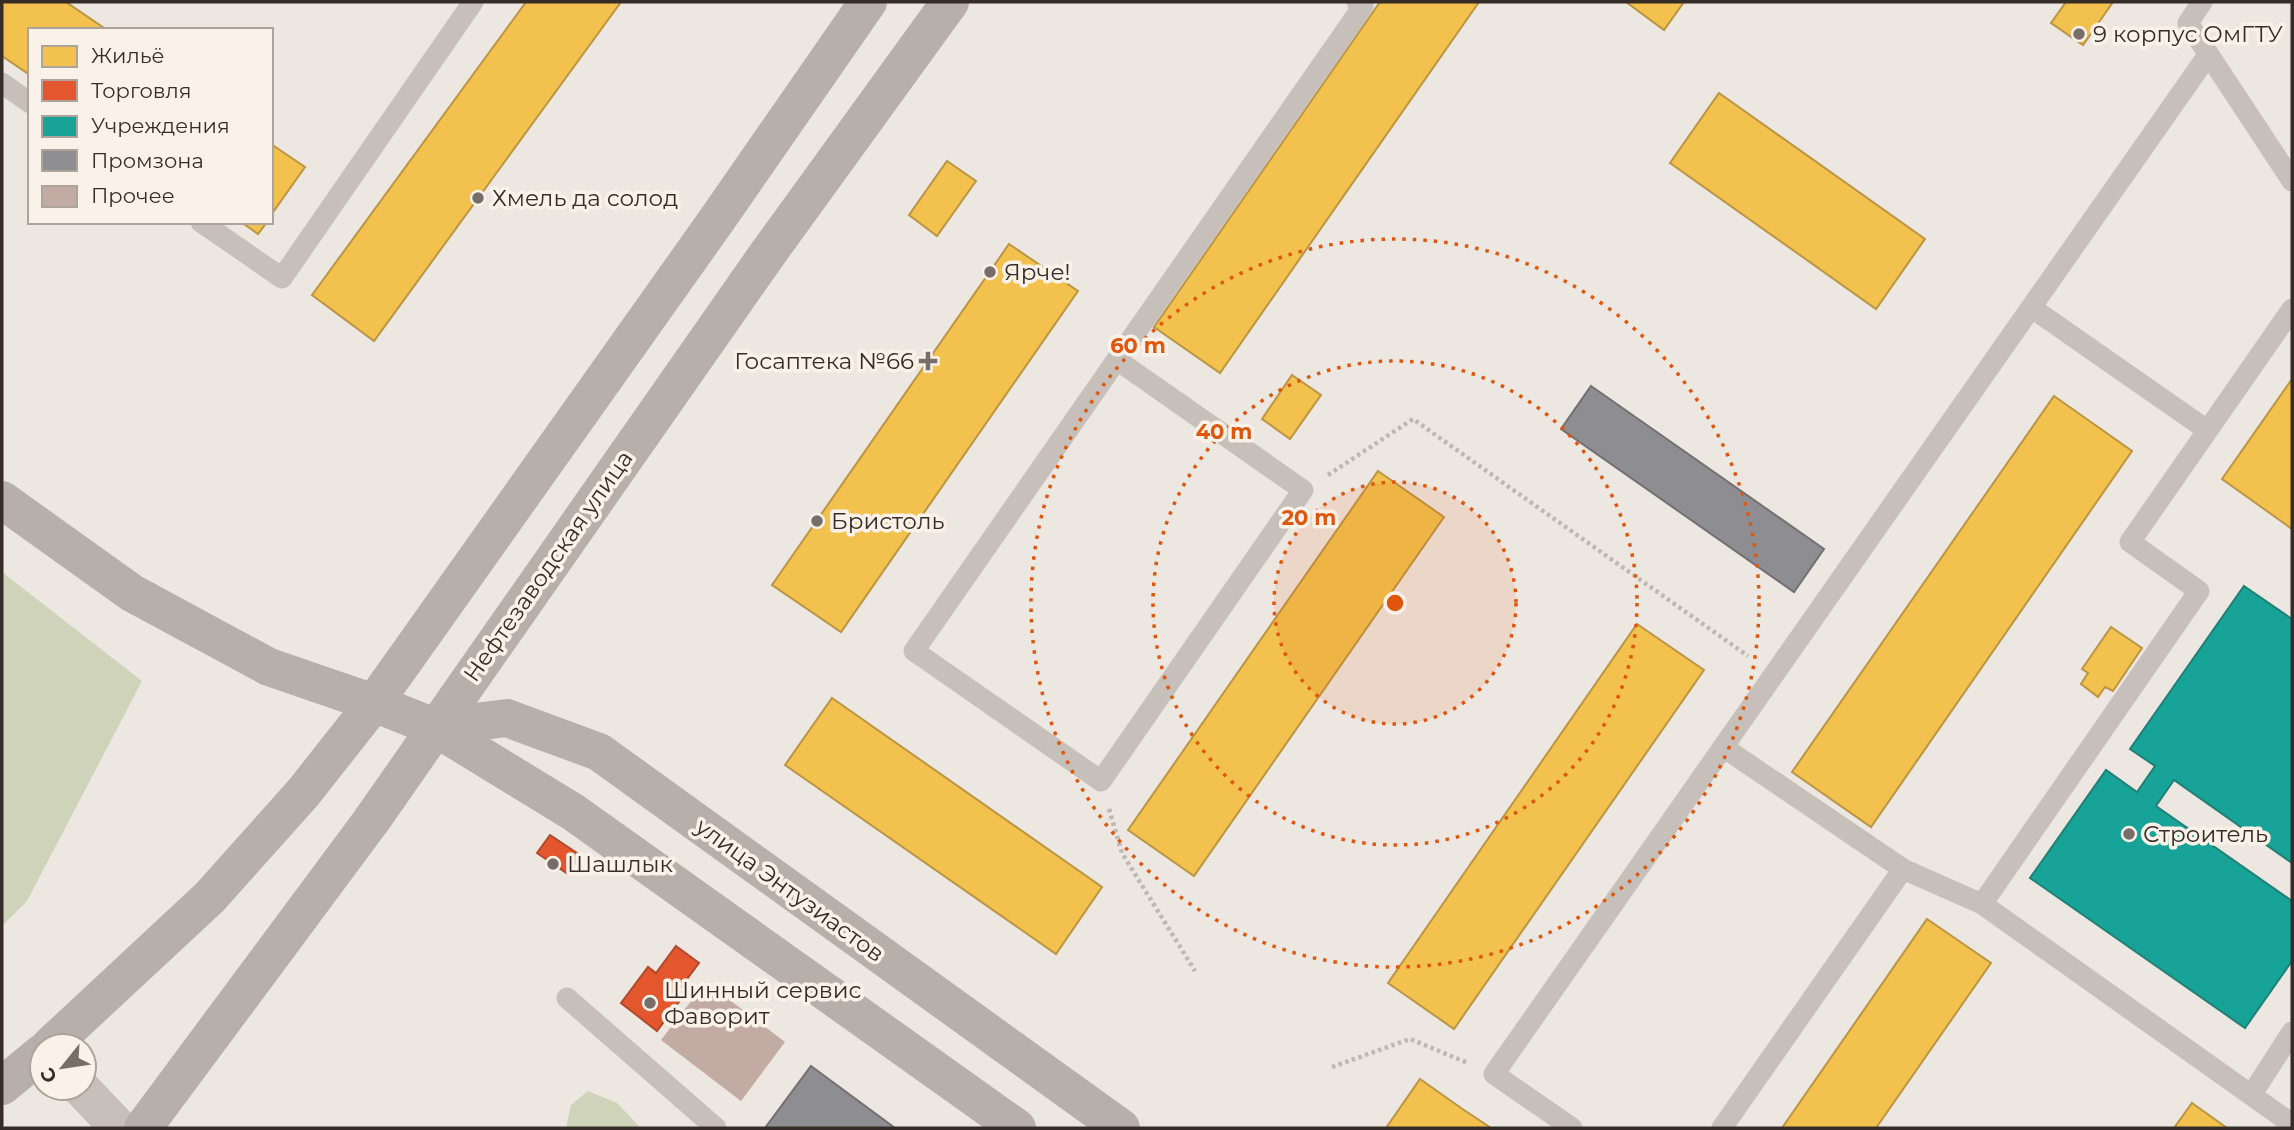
<svg xmlns="http://www.w3.org/2000/svg" width="2294" height="1130" font-family="Montserrat,sans-serif">
<style>
.green{fill:#ced3ba}
.homes{fill:#f2c14e;stroke:#ba9543;stroke-width:2}
.shops{fill:#e4572e;stroke:#b04a2c;stroke-width:2}
.public{fill:#17a398;stroke:#218076;stroke-width:2}
.industry{fill:#8d8d92;stroke:#737072;stroke-width:2}
.building{fill:#c2aba2}
.lines{fill:none;stroke-linecap:round;stroke-linejoin:round}
.path{stroke:#bfb8b2;stroke-width:4.5;stroke-dasharray:3.5 3.5;stroke-linecap:butt}
.service{stroke:#c6bfba;stroke-width:21}
.tertiary{stroke:#c6bfba;stroke-width:38}
.secondary{stroke:#b7afaa;stroke-width:38}
.ring{fill:none;stroke:#df570d;stroke-width:3.5;stroke-dasharray:3.5 7}
.poi-dot{fill:#776e69;stroke:#faf2e8;stroke-width:2.5}
.labels{text-anchor:middle;dominant-baseline:central;stroke-width:7;stroke-linejoin:round;paint-order:stroke}
.poi-label{font-size:23px;fill:#372d28;stroke:#faf2e8;text-anchor:start}
.street-label{font-size:23px;fill:#372d28;stroke:#faf2e8}
.centre{fill:#df570d;stroke:#faf2e8;stroke-width:3.5}
.ring-label{font-size:21px;text-anchor:middle;font-weight:bold;fill:#df570d;stroke:#faf2e8;stroke-width:7;stroke-linejoin:round;paint-order:stroke}
</style>
<rect width="100%" height="100%" fill="#ede7e1"/>
<!-- green -->
<g class="green">
<polygon points="2,572 142,681 27,901 2,926"/>
<polygon points="588,1091 617,1103 641,1128 566,1128 571,1105"/>
</g>
<!-- homes -->
<g class="homes">
<polygon points="2,2 66,2 107,30 30,30 30,75 2,56"/>
<polygon points="526,2 621,2 374,341 312,295"/>
<polygon points="1380,2 1479,2 1220,373 1154,327"/>
<polygon points="1626,2 1684,2 1664,30"/>
<polygon points="2066,2 2113,2 2083,45 2051,23"/>
<polygon points="1719,93 1925,239 1876,309 1670,163"/>
<polygon points="271,144 305,167 271,215"/>
<polygon points="947,161 976,181 937,236 909,215"/>
<polygon points="241,222 267,222 258,234"/>
<polygon points="1009,244 1078,291 841,632 772,585"/>
<polygon points="1292,375 1321,395 1290,439 1262,419"/>
<polygon points="2292,379 2292,529 2222,479"/>
<polygon points="2054,396 2132,451 1871,827 1792,772"/>
<polygon points="1378,471 1444,517 1194,876 1128,830"/>
<polygon points="1637,624 1704,670 1454,1029 1388,983"/>
<polygon points="2111,627 2142,648 2113,691 2105,687 2098,697 2081,684 2088,673 2082,669"/>
<polygon points="832,698 1102,887 1056,954 785,765"/>
<polygon points="1927,919 1991,963 1876,1128 1782,1128"/>
<polygon points="1420,1079 1461,1108 1491,1128 1386,1128"/>
<polygon points="2192,1103 2227,1128 2174,1128"/>
</g>
<!-- shops -->
<g class="shops">
<polygon points="550,835 580,855 568,874 537,853"/>
<polygon points="676,946 699,963 679,990 684,995 657,1031 621,1003 648,967 656,973"/>
</g>
<!-- public -->
<polygon class="public" points="2244,586 2292,619 2292,863 2174,780 2156,806 2292,901 2292,961 2245,1028 2030,878 2106,770 2137,792 2155,766 2130,749"/>
<!-- industry -->
<g class="industry">
<polygon points="1591,386 1824,549 1794,592 1561,429"/>
<polygon points="811,1066 895,1128 765,1128"/>
</g>
<!-- building -->
<polygon class="building" points="706,982 785,1042 741,1101 661,1040"/>
<g class="lines">
<!-- path -->
<g class="path">
<polyline points="1328,475 1413,419 1748,656"/>
<polyline points="1109,809 1122,853 1195,971"/>
<polyline points="1332,1067 1410,1039 1468,1063"/>
</g>
<!-- service -->
<g class="service">
<polyline points="2202,2 2188,23 2292,181"/>
<polyline points="2,83 30,103"/>
<polyline points="201,222 282,278 473,2"/>
<polyline points="2032,308 2207,430"/>
<polyline points="1117,360 1303,490 1101,781 914,651 1363,6 1357,2"/>
<polyline points="1723,747 1903,869 1982,904 2292,1124"/>
<polyline points="1982,904 2199,591 2130,542 2292,309"/>
<polyline points="567,998 716,1128"/>
<polyline points="2252,1094 2292,1032"/>
<polyline points="1572,1128 1494,1074 2208,55"/>
<polyline points="1722,1128 1903,869"/>
</g>
<!-- tertiary -->
<polyline class="tertiary" points="81,1088 119,1128"/>
<!-- secondary -->
<g class="secondary">
<polyline points="2,500 132,593 269,667 374,703 434,727 573,812 1017,1128"/>
<polyline points="434,727 507,718 599,752 1121,1128"/>
<polyline points="50,1046 210,897 303,793 374,703 716,221 868,2"/>
<polyline points="2,1086 42,1053"/>
<polyline points="143,1128 371,821 766,256 950,2"/>
</g>
</g>
<!-- distance rings -->
<circle cx="1395" cy="603" r="121" fill="#df570d" fill-opacity=".12"/>
<g class="ring">
<circle cx="1395" cy="603" r="121"/>
<circle cx="1395" cy="603" r="242"/>
<circle cx="1395" cy="603" r="364"/>
</g>
<!-- markers -->
<g class="poi-dot">
<circle cx="2079" cy="34" r="7"/>
<circle cx="478" cy="198" r="7"/>
<circle cx="990" cy="272" r="7"/>
<path d="M924.5 350.5h7v7h7v7h-7v7h-7v-7h-7v-7h7z"/>
<circle cx="817" cy="521" r="7"/>
<circle cx="2129" cy="834" r="7"/>
<circle cx="553" cy="864" r="7"/>
<circle cx="650" cy="1003" r="7"/>
</g>
<g class="labels">
<!-- poi labels -->
<g class="poi-label">
<text x="2093" y="34">9 корпус ОмГТУ</text>
<text x="492" y="198">Хмель да солод</text>
<text x="1004" y="272">Ярче!</text>
<text x="914" y="361" text-anchor="end">Госаптека №66</text>
<text x="831" y="521">Бристоль</text>
<text x="2143" y="834">Строитель</text>
<text x="567" y="864">Шашлык</text>
<text x="664" y="990">Шинный сервис<tspan x="664" dy="26">Фаворит</tspan></text>
</g>
<!-- street labels -->
<g class="street-label">
<text transform="translate(548 566) rotate(-55)">Нефтезаводская улица</text>
<text transform="translate(790 890) rotate(36)">улица Энтузиастов</text>
</g>
</g>
<circle cx="1395" cy="603" r="10" class="centre"/>
<g class="ring-label">
<text x="1138" y="353">60 m</text>
<text x="1224" y="439">40 m</text>
<text x="1309" y="525">20 m</text>
</g>
<!-- border -->
<rect width="2294" height="1130" fill="none" stroke="#372d28" stroke-width="7"/>
<!-- legend -->
<rect x="28" y="28" width="245" height="196" fill="#faf2e8" stroke="#aca39b" stroke-width="2"/>
<rect x="42" y="46" width="35" height="21" fill="#f2c14e" stroke="#aca39b" stroke-width="2"/>
<text x="91" y="63" font-size="21" fill="#372d28">Жильё</text>
<rect x="42" y="80" width="35" height="21" fill="#e4572e" stroke="#aca39b" stroke-width="2"/>
<text x="91" y="98" font-size="21" fill="#372d28">Торговля</text>
<rect x="42" y="116" width="35" height="21" fill="#17a398" stroke="#aca39b" stroke-width="2"/>
<text x="91" y="133" font-size="21" fill="#372d28">Учреждения</text>
<rect x="42" y="150" width="35" height="21" fill="#8d8d92" stroke="#aca39b" stroke-width="2"/>
<text x="91" y="168" font-size="21" fill="#372d28">Промзона</text>
<rect x="42" y="186" width="35" height="21" fill="#c2aba2" stroke="#aca39b" stroke-width="2"/>
<text x="91" y="203" font-size="21" fill="#372d28">Прочее</text>
<!-- north arrow -->
<g transform="translate(63 1067) rotate(240)"><circle r="33" fill="#faf2e8" stroke="#aca39b" stroke-width="2"/>
<path d="M0-5L12 26L0 18L-12 26Z" fill="#776e69"/>
<text y="-10" font-size="19" font-weight="bold" text-anchor="middle" fill="#372d28">С</text>
</g>
</svg>
